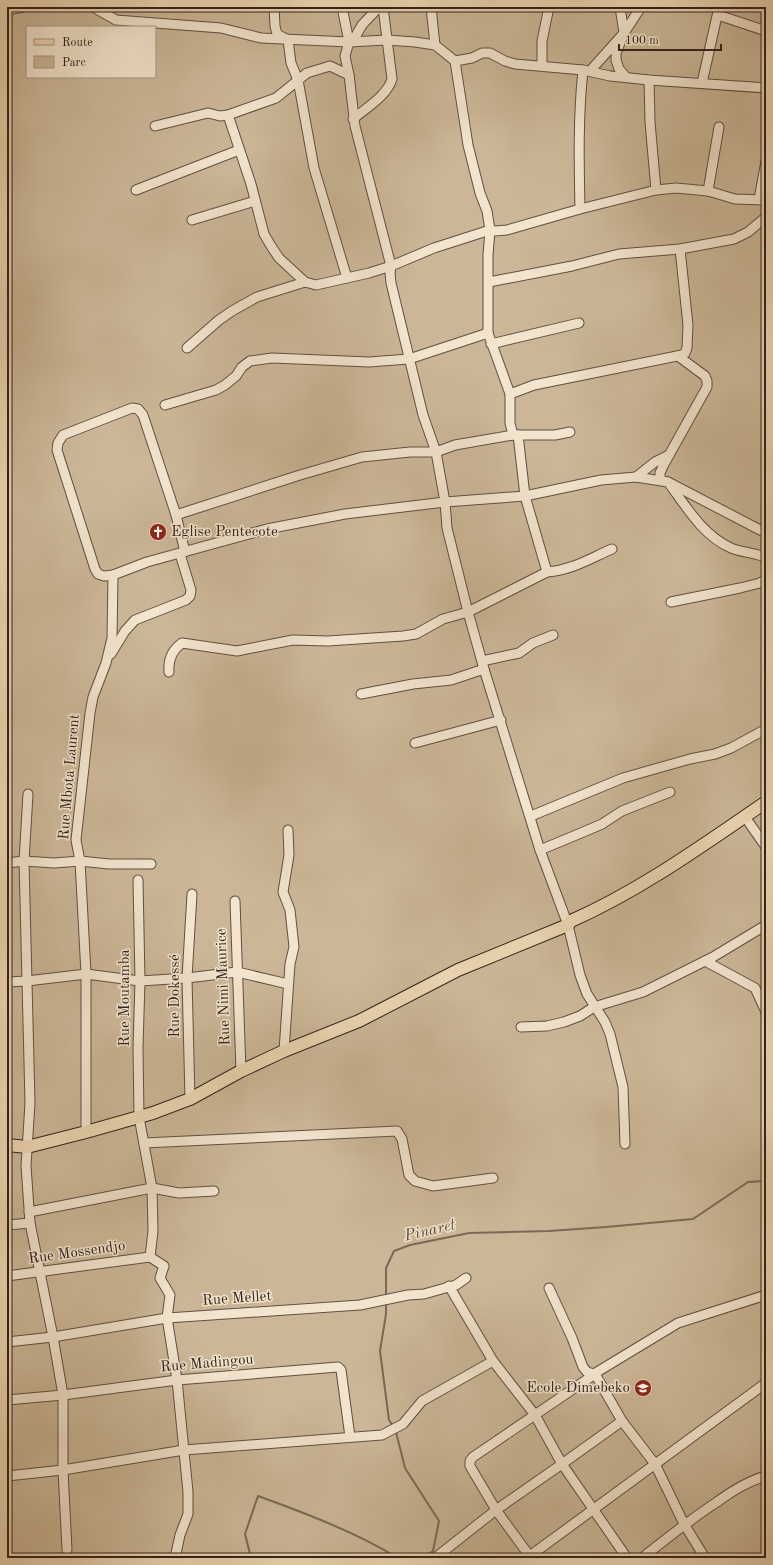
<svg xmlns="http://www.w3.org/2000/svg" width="773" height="1565" font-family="'Old Standard TT',serif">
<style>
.green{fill:#cbb798;stroke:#7e6c5a;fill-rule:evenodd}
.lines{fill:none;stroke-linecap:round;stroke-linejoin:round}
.stream{stroke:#7b6957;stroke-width:2}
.minor-casing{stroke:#604f42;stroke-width:11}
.major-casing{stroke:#31221c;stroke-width:14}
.minor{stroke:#f2e4cd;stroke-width:9}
.major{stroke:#ebd5b2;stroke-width:12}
.labels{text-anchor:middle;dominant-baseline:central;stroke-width:3;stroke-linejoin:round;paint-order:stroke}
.poi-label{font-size:15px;fill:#31221c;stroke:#f2e4cd;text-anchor:start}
.street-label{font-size:15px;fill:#31221c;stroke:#f2e4cd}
.water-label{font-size:16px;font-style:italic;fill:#5c4b3f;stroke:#f2e4cd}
</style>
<rect width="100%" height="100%" fill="#ebd5b2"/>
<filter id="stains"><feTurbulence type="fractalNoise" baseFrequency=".005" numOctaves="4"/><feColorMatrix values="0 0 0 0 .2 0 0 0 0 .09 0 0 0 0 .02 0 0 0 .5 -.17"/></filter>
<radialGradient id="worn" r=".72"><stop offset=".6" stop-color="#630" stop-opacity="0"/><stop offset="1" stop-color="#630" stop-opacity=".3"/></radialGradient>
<!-- green -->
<path class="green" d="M7,7H766V1558H7ZM27,27H155V77H27Z"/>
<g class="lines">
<!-- stream -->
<g class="stream">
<polyline points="386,1296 386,1268 394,1251 410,1245 469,1233 549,1231 606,1227 693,1219 748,1182 766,1181"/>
<polyline points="386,1303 386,1314 380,1351 389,1420 393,1426"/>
<polyline points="396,1432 405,1468 439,1521 433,1551 422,1558"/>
<path d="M251,1558L245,1534L258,1496C305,1513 355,1532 398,1558"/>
</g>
<!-- minor casing -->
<g class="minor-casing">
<g id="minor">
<polyline points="93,7 116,20 221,28 261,38 349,42 387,40 415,42 435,45 455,61 472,58 482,53 490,53 505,61 515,64 583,70 610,76 649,80 766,88"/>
<polyline points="274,7 275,26 277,34 288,40 291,63 298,80 314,168 347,278"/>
<polyline points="342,7 349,42 345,56 349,75 355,126 391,266 390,273 391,283 423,415 436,452 445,502 447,528 468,612 484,669 540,850 568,925 580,975 587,994 605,1022 610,1034 623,1087 625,1144"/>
<polyline points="431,7 435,45"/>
<polyline points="620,7 624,33 616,53 616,60 619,69 626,77"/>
<polyline points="7,10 23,7"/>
<polyline points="718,15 766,31"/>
<polyline points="353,41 362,25 379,7"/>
<polyline points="455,61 468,145 480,193 487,211 490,230 488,255 488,333 510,394 510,423 513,435 518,435 525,496 547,572"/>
<polyline points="542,65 542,41 549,7"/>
<polyline points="590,71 624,33 641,7"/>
<polyline points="649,80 650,122 656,190"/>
<polyline points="702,83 719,7"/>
<path d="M353,119C366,108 387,96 392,79L383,7"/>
<polyline points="155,126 208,113 220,116 228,115"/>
<polyline points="136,190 239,150"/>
<polyline points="708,191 719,127"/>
<polyline points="759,199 766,161"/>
<path d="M580,209C579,162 578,117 583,70"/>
<polyline points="192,220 255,201"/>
<polyline points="305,282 279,258 271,246 264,234 251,184 228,115 276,98 307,73 330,66 349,75"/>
<polyline points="489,282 572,266 619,254 680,249 734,239 748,232 766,217"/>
<polyline points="491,344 579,323"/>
<polyline points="187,348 219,320 232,311 257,297 305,282 316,285 369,273 391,266 434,248 490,230 495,231 507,230 580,209 656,190 676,188 708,191 735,199 766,200"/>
<polyline points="678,356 705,376 707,381 707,387 663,466 660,473 660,480 668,482 766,533"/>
<polyline points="510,394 534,385 682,355 685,353 687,348 688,325 680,249"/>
<polyline points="165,405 216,390 225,385 236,376 242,367 250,361 272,358 369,362 409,359 488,333"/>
<polyline points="518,435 555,435 570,432"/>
<polyline points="636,477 655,462 669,455"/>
<polyline points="176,515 300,475 362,457 410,452 436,452 455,445 513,435"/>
<path d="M113,575L147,562L267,529L345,514L445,502L525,496L601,480L636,477L668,482C686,506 702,535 731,548C742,553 756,552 766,558"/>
<polyline points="671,602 740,588 760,583 766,579"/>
<polyline points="111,654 125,631 135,620 186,600 190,596 191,590 180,554"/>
<polyline points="482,661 519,653 533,643 553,635"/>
<path d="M169,672C168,659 172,650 182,643L237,651L293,640L328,641L403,636L416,634L443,619L468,612L547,572C572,570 589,559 612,549"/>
<polyline points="361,694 413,684 451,680 484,669"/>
<polyline points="415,743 501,720"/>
<polyline points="28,794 24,861 30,1103 26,1166 30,1223 53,1337 63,1395 63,1470 67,1550"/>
<polyline points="531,816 623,778 690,759 715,754 731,748 766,729"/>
<polyline points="745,817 766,847"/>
<polyline points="540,850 581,833 602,824 622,811 670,792"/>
<polyline points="7,863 24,861 54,863 80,861 109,864 151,864"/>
<polyline points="138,880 140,981 138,1047 139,1117 152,1188 153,1231 150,1257 164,1266 160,1278 170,1295 167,1318 177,1380 188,1492 188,1514 180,1535 175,1558"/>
<polyline points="235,901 241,1071"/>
<polyline points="705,961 755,988 766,1012"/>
<polyline points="7,982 27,981 86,974 140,981 187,978 237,972 288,984"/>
<polyline points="521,1027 547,1026 564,1022 580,1016 594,1007 643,992 713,957 766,925"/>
<polyline points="284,1051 290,964 294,947 290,910 283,892 289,855 288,830"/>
<polyline points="190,1099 187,978 192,894"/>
<polyline points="86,1132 86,974 80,861 76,840 90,713 93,697 106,663 112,638 113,575 104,576 98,574 95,569 57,450 58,443 63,435 132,408 138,409 143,415 176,515 185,552"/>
<polyline points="144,1143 397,1131 402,1139 409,1175 415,1181 433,1186 493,1178"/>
<polyline points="29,1212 152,1188 179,1193 214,1191"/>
<polyline points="7,1225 30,1223"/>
<polyline points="7,1276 150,1257"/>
<polyline points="449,1286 493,1361 535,1415 562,1464 627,1558"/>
<polyline points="549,1288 572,1338 583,1367 587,1372 595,1374 622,1421 655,1464 684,1524 705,1558"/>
<polyline points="7,1342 53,1337 167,1318 360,1305 408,1295 424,1294 456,1285 466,1278"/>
<polyline points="7,1400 63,1395 177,1380 338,1367 341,1370 350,1437"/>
<polyline points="7,1476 63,1470 184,1450 382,1435 403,1424 422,1401 493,1361"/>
<polyline points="435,1558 496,1510 562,1464 622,1421"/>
<polyline points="527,1558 766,1383"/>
<polyline points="531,1558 496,1510 470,1466 470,1461 473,1457 595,1374 597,1372 678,1323 766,1295"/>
<path d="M642,1558C667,1538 691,1519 717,1502C732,1491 748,1481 766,1476"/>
</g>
</g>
<!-- major casing -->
<g class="major-casing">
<path id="major" d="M7,1145L27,1147L86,1132L153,1113L190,1099L241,1071L284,1051L359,1021L458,970L568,925L571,921C641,890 703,845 766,802"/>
</g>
<!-- minor -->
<use href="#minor" class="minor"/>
<!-- major -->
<use href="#major" class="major"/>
</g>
<!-- icons -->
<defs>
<g id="church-disc" transform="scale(0.9)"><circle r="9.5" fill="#8f2418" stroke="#f2e4cd"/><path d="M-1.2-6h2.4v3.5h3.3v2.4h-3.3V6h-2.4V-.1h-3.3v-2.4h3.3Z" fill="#fff"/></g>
<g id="school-disc" transform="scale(0.9)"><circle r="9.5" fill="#8f2418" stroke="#f2e4cd"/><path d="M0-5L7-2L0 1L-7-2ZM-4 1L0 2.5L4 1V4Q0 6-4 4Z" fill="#fff"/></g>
</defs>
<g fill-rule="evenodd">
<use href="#church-disc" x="158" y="532"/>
<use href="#school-disc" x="643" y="1388"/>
</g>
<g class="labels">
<!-- poi labels -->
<g class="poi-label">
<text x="171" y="532">Eglise Pentecote</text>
<text x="630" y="1388" text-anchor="end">Ecole Dimebeko</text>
</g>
<!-- street labels -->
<g class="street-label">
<text transform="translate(70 777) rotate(-85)">Rue Mbota Laurent</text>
<text transform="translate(224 987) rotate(-92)">Rue Nimi Maurice</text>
<text transform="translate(175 996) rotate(-90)">Rue Dokessé</text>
<text transform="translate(125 998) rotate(-90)">Rue Moutamba</text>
<text transform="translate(77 1253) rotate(-8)">Rue Mossendjo</text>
<text transform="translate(237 1299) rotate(-4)">Rue Mellet</text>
<text transform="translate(207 1364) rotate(-5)">Rue Madingou</text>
</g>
<!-- water labels -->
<g class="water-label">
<text transform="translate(430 1231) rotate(-13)">Pinaret</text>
</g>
</g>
<!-- margin -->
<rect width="773" height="1565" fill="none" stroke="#ebd5b2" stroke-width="24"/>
<rect x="8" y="8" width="757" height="1549" fill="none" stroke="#31221c" stroke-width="2"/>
<rect x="12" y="12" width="749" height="1541" fill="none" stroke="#31221c"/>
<!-- legend -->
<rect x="26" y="26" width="130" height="52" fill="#f2e4cd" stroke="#a59686"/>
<rect x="34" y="39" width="20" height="6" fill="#ebd5b2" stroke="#a59686"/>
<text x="62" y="46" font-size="12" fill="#31221c">Route</text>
<rect x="34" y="56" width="20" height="12" fill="#cbb798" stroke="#a59686"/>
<text x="62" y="66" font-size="12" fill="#31221c">Parc</text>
<!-- scale -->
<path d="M619 44v6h102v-6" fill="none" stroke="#31221c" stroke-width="2"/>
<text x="625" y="44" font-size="12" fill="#31221c" stroke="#f2e4cd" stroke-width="3" paint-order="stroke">100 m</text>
<rect width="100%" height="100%" filter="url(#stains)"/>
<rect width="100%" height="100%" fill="url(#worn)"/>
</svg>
